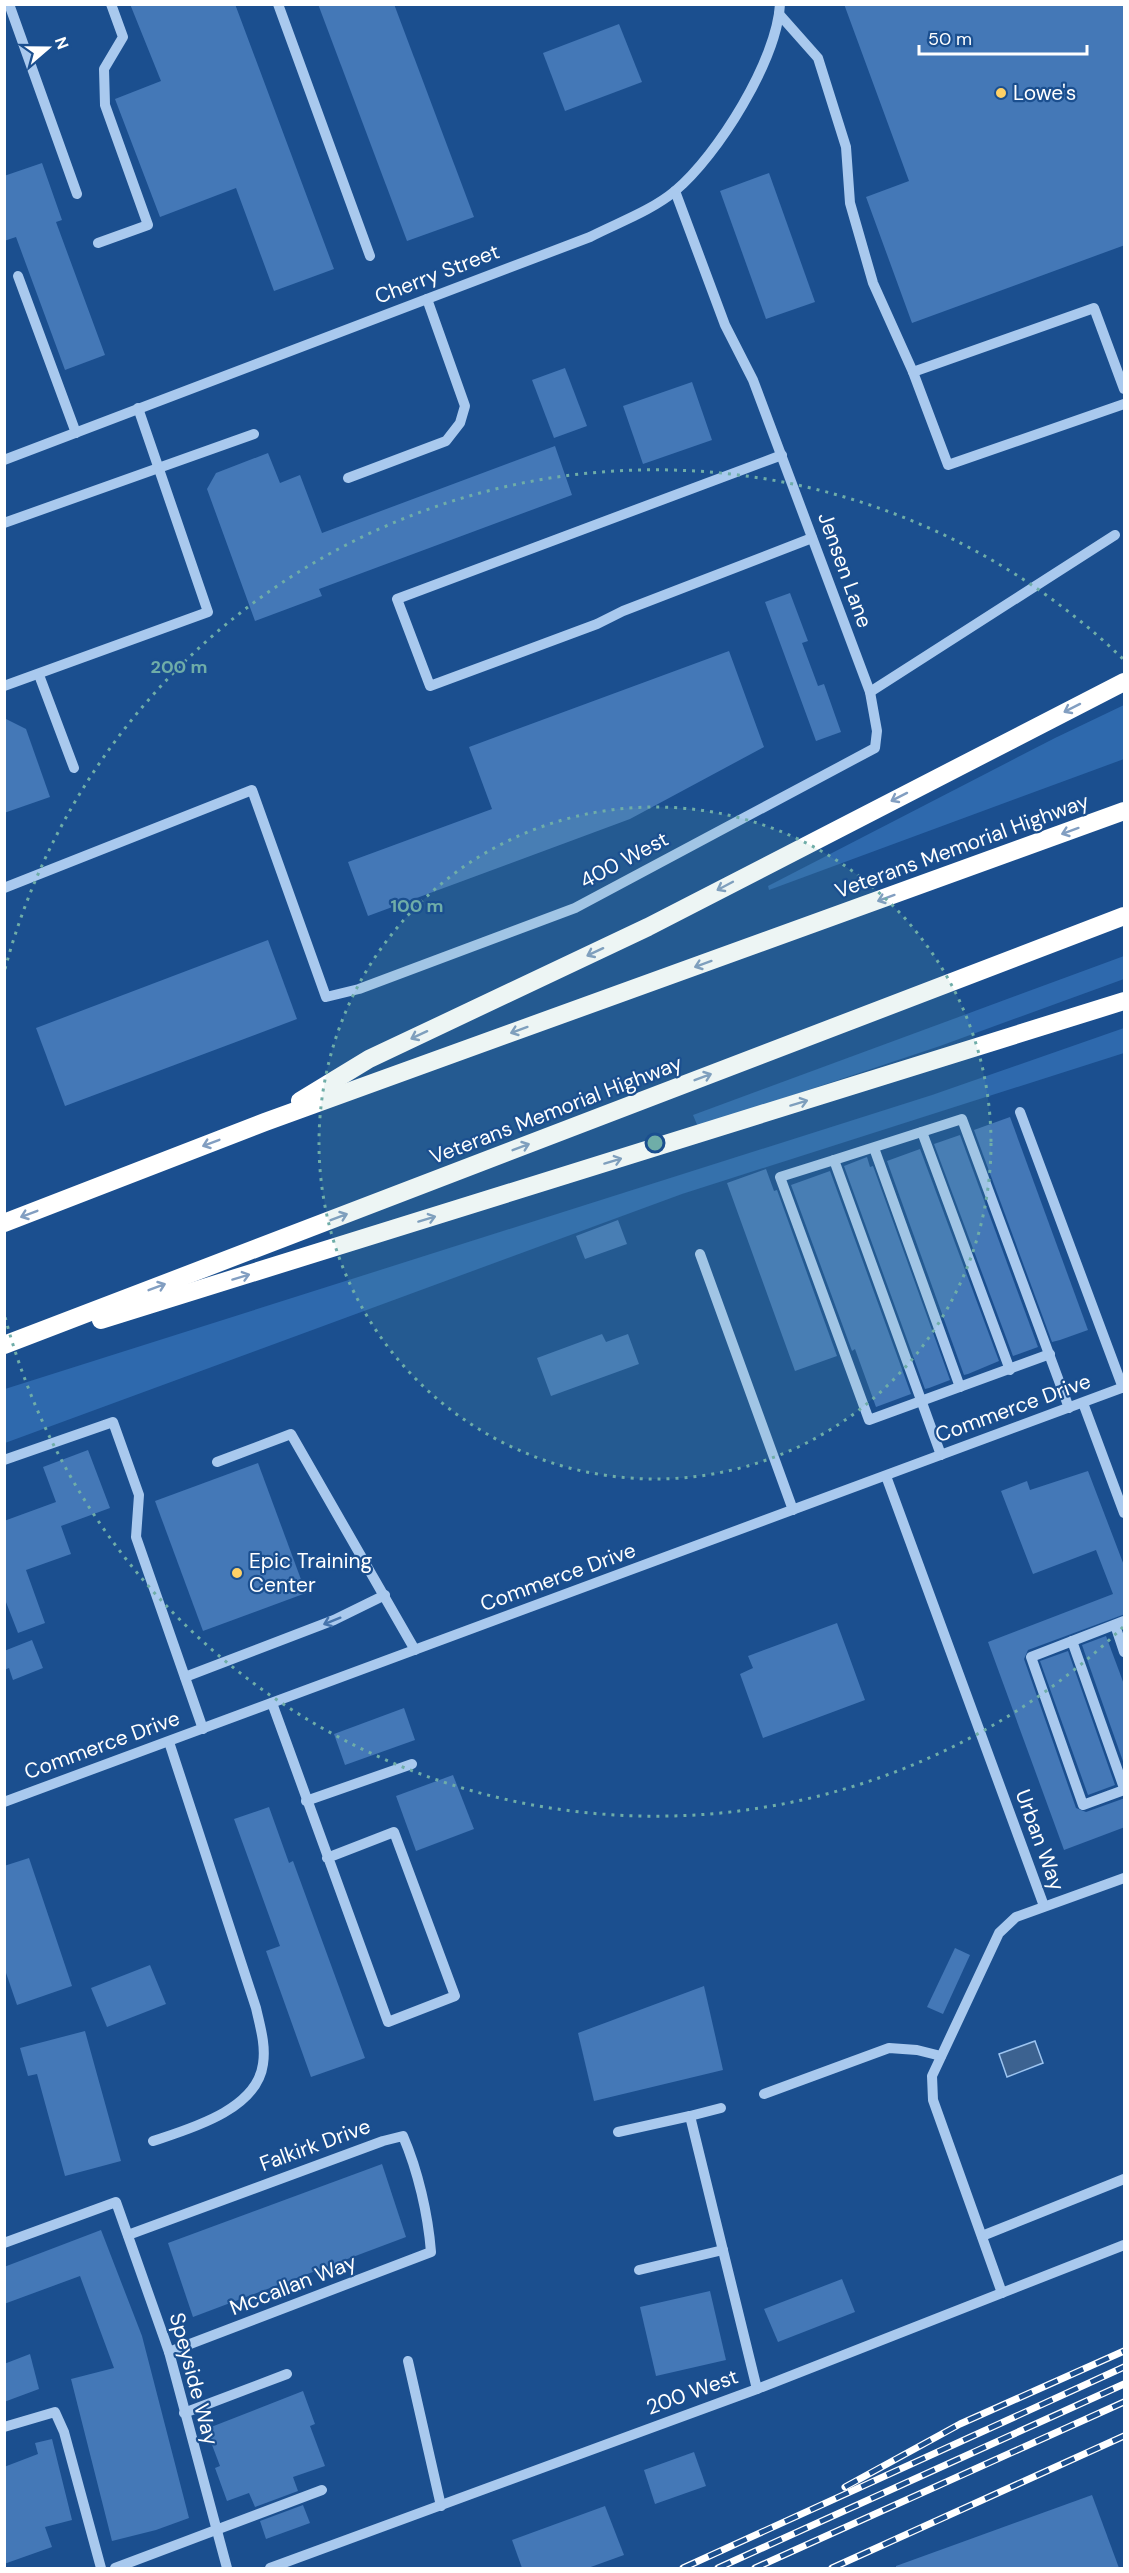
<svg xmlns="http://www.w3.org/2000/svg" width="1129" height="2573" font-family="'DM Sans',sans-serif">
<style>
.green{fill:#2e69ad}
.water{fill:#3c6290;stroke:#9cc4f0;stroke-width:1.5}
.building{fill:#4478b7}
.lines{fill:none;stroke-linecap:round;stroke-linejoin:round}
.minor{stroke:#a9c9ee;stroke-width:10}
.highway{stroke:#fff;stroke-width:18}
.rail-casing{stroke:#fff;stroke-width:7}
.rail{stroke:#1b4f8f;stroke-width:4.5;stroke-dasharray:14;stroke-linecap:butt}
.oneway{stroke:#829ec1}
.oneway2{stroke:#4674ac}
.ring{fill:none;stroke:#6fada8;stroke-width:3;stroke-dasharray:3 6}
.poi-dot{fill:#ffd166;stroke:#1b4f8f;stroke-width:2}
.labels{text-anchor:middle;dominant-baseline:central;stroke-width:4.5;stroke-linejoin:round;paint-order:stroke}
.poi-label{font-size:21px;fill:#fff;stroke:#1b4f8f;text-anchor:start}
.street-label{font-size:21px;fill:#fff;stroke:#1b4f8f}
.centre{fill:#6fada8;stroke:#1b4f8f;stroke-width:3}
.ring-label{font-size:18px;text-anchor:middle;font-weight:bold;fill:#6fada8;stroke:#1b4f8f;stroke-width:4.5;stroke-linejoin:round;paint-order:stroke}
</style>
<rect width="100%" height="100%" fill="#1b4f8f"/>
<!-- green -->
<g class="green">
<polygon points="1124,705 1124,759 769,890 768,886 1055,738"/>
<polygon points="1124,956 1124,979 940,1046 698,1127 693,1115"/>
<polygon points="1124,1028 1124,1053 682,1194 5,1443 5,1389 932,1095"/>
</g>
<!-- water -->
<polygon class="water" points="1035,2041 1043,2063 1007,2077 999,2054"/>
<!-- building -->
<g class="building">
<polygon points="130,4 235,4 334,269 274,291 236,188 160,217 115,99 161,81"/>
<polygon points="318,4 394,4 474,217 407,241"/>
<polygon points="844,4 1125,4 1125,245 912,323 866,197 909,181"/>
<polygon points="619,24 642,82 565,111 543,53"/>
<polygon points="42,163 62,220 56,222 105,355 65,370 16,237 4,241 4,176"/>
<polygon points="769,173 815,302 766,319 720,191"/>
<polygon points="565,368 587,426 554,438 532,380"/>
<polygon points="692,382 712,440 643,464 623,406"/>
<polygon points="555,446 572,495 319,589 322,596 255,621 207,489 216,473 268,453 280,483 300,475 322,533"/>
<polygon points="790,593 808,641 802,643 818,686 824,684 841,732 816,741 765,602"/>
<polygon points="729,651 764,747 630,819 368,916 348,862 492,809 469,747"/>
<polygon points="4,718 26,729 50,797 4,813"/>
<polygon points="268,940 297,1019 65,1106 36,1028"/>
<polygon points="1010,1117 1088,1330 1060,1340 1052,1342 974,1130"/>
<polygon points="960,1135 1038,1347 1013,1356 934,1144"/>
<polygon points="920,1149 999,1361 968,1374 964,1375 887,1161"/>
<polygon points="867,1157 870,1167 873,1166 950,1380 929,1388 925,1389 844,1166"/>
<polygon points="766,1169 774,1191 777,1190 837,1356 795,1371 727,1183"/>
<polygon points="830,1171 911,1394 876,1407 855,1349 852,1351 791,1185"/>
<polygon points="618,1220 627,1244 585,1259 576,1236"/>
<polygon points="602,1334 606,1342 628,1334 639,1364 551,1396 537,1358"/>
<polygon points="88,1450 110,1508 61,1526 71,1554 26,1570 45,1623 18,1633 4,1597 4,1521 56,1502 43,1467"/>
<polygon points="258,1463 306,1593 203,1631 155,1501"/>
<polygon points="1088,1471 1125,1568 1125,1614 1028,1650 1024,1659 1076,1808 1086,1812 1125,1798 1125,1827 1064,1850 988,1642 1113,1594 1096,1550 1033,1574 1001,1491 1027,1481 1030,1490"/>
<polygon points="837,1623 865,1700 763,1738 740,1674 753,1668 748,1656"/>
<polygon points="1106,1636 1125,1687 1125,1767 1082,1645"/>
<polygon points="32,1640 43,1668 13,1680 9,1668 4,1670 4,1651"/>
<polygon points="1068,1651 1115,1785 1088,1795 1040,1661"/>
<polygon points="404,1708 415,1740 345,1765 334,1734"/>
<polygon points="453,1775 474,1829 416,1851 396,1796"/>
<polygon points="269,1807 289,1863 293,1861 365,2058 311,2077 266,1951 280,1946 234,1819"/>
<polygon points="29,1858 72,1986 17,2005 4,1967 4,1866"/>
<polygon points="955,1948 970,1955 943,2014 927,2007"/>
<polygon points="150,1965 166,2004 107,2027 91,1988"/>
<polygon points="704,1986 723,2070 594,2101 578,2033"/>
<polygon points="85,2031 121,2161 65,2176 37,2074 28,2076 20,2048"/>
<polygon points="382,2164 406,2237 193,2317 168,2243"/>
<polygon points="101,2230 142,2336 189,2518 156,2530 112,2541 71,2379 114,2368 80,2276 4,2304 4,2267"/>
<polygon points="842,2279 855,2312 778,2342 764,2309"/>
<polygon points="710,2291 726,2360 656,2376 640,2307"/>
<polygon points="30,2354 39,2389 4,2402 4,2364"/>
<polygon points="303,2391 315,2424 310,2426 325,2466 293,2477 298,2491 255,2507 249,2493 227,2501 215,2468 220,2466 206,2429"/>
<polygon points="52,2439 72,2520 45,2527 52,2547 4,2564 4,2467 38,2454 35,2443"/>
<polygon points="694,2452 706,2486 655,2504 644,2470"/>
<polygon points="1092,2495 1119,2568 896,2568 896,2566"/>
<polygon points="303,2505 310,2523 266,2539 260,2521"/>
<polygon points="605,2506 624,2555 588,2568 522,2568 512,2540"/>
</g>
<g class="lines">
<!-- minor -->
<g class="minor">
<polyline points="9,4 77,194"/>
<polyline points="278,4 370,256"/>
<polyline points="779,14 818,58 846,147 850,203 873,283 913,372 1094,308 1124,389"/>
<polyline points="98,243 148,225 105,105 104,69 123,37 111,4"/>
<polyline points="18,276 76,433"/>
<polyline points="913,372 948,465 1124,404"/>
<polyline points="782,455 397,599 430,686 597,624 623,611 812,538"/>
<path d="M4,460L590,237C617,223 651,211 675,191C718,155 777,60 780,4"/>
<polyline points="348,478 446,441 460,423 465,406 427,299"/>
<polyline points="4,523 254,434"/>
<polyline points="39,675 74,768"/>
<polyline points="4,686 208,612 138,408"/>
<polyline points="870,692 1115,535"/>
<polyline points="4,888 252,790 326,997 359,989 575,908 875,748 877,731 870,692 753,380 725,325 675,191"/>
<polyline points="1020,1112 1123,1388"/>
<polyline points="922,1132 1010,1370"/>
<polyline points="874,1148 960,1387"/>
<polyline points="834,1160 780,1177 869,1420 1050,1354"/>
<polyline points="700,1254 793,1510"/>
<polyline points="1083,1403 1124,1513"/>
<polyline points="941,1455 834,1160 962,1119 1069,1408"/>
<polyline points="4,1460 113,1422 139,1495 136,1537 203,1729"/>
<polyline points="217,1462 291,1434 415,1650"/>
<polyline points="886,1476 1044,1906"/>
<polyline points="1124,1621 1031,1657 1083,1805 1124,1790"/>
<polyline points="1115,1625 1124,1652"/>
<polyline points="1072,1641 1124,1788"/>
<polyline points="185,1677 334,1620 385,1595"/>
<polyline points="272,1703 388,2022 455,1996 394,1832 327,1858"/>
<polyline points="306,1801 412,1764"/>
<polyline points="4,1802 1124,1387"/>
<polyline points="764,2094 889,2048 917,2050 941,2056"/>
<polyline points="690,2116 721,2108"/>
<polyline points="618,2132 690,2116 757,2389"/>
<path d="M153,2141C189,2129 257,2110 263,2064C266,2045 260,2026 256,2008L169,1742"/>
<path d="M128,2235L383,2141L403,2136C418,2171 428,2214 431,2252L169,2352"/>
<polyline points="982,2236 1124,2179"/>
<polyline points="4,2243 116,2202 169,2352 227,2568"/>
<polyline points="639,2270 723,2250"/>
<polyline points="1002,2293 933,2100 932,2076 999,1933 1016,1917 1124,1878"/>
<polyline points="408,2361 441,2506"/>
<polyline points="184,2413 287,2374"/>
<polyline points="4,2427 55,2412 64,2432 101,2568"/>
<polyline points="115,2568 322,2490"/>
<polyline points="270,2568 757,2389 1124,2245"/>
</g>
<!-- highway -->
<g class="highway">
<polyline points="300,1101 369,1059 648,927 1124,682"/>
<polyline points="4,1223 265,1122 1124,811"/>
<polyline points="101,1320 1124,1001"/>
<polyline points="4,1345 1124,916"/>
</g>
<!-- rail casing -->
<g class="rail-casing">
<g id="rail">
<polyline points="845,2487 960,2424 1124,2351"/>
<polyline points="683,2568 1124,2367"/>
<polyline points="718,2568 1124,2384"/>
<polyline points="755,2568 1124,2402"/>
<polyline points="832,2568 1124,2436"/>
</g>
</g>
<!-- rail -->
<use href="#rail" class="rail"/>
</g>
<!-- one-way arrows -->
<defs><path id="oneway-shaft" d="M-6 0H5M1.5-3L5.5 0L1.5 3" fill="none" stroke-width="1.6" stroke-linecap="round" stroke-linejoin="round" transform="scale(1.5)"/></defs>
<g class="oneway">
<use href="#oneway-shaft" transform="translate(1072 708) rotate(153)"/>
<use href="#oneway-shaft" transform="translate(899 797) rotate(153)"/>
<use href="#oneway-shaft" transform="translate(1070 831) rotate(160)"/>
<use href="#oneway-shaft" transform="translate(725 886) rotate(152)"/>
<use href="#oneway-shaft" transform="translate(886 898) rotate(160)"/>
<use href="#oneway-shaft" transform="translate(595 952) rotate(155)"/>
<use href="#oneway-shaft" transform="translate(703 964) rotate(160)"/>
<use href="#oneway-shaft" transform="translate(519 1030) rotate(160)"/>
<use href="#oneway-shaft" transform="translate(419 1035) rotate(155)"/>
<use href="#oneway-shaft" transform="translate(703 1077) rotate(-21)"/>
<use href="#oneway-shaft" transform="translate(799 1103) rotate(-17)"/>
<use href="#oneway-shaft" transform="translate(211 1143) rotate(159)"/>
<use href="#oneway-shaft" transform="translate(521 1147) rotate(-21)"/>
<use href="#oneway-shaft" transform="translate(613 1161) rotate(-17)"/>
<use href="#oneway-shaft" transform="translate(29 1214) rotate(159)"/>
<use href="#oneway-shaft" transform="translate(339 1217) rotate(-21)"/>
<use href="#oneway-shaft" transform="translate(427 1219) rotate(-17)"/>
<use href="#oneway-shaft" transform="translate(241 1277) rotate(-17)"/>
<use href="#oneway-shaft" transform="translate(157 1287) rotate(-21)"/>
</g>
<use class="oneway2" href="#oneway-shaft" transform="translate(332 1621) rotate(158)"/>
<!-- distance rings -->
<circle cx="655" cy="1143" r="336" fill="#6fada8" fill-opacity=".12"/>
<g class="ring">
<circle cx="655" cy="1143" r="336"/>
<path d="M1123 1627A673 673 0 0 1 5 1317M5 969A673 673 0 0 1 1123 659"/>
</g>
<!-- markers -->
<g class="poi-dot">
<circle cx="1001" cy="93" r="6"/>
<circle cx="237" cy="1573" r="6"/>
</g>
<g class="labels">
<!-- poi labels -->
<g class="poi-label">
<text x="1013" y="93">Lowe's</text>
<text x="249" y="1561">Epic Training<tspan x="249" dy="24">Center</tspan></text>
</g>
<!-- street labels -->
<g class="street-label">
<text transform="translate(437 274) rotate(-21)">Cherry Street</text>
<text transform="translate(845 570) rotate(70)">Jensen Lane</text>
<text transform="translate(962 846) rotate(-20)">Veterans Memorial Highway</text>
<text transform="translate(624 860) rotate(-28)">400 West</text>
<text transform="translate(556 1110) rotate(-21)">Veterans Memorial Highway</text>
<text transform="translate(1013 1408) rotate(-20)">Commerce Drive</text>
<text transform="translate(558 1577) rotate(-20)">Commerce Drive</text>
<text transform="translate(102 1745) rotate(-20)">Commerce Drive</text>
<text transform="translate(1040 1840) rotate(70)">Urban Way</text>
<text transform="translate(315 2145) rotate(-20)">Falkirk Drive</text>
<text transform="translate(293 2285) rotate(-21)">Mccallan Way</text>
<text transform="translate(194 2379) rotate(75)">Speyside Way</text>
<text transform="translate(692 2392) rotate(-20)">200 West</text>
</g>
</g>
<circle cx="655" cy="1143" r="9" class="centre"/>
<g class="ring-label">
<text x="179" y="673">200 m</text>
<text x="417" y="912">100 m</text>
</g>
<!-- border -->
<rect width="1129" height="2573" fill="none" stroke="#ffffff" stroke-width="12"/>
<!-- north arrow -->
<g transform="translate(48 48) rotate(70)" stroke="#1b4f8f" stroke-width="4.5" paint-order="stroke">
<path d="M0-4.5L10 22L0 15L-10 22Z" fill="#ffffff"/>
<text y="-9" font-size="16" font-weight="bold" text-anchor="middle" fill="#ffffff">N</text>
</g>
<!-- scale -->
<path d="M919 45v9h168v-9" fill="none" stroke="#ffffff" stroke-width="3"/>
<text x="928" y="45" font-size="18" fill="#ffffff" stroke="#1b4f8f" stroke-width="4.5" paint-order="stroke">50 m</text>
</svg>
